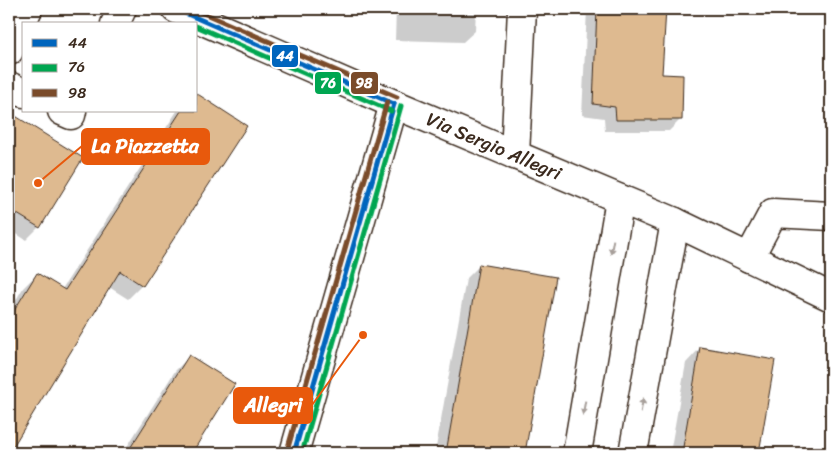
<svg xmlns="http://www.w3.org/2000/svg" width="840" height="462" font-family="Sriracha,sans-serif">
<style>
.shadow{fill:#0003}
.building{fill:#deba90;stroke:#3b2a1e}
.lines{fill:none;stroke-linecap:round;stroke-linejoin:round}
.minor-casing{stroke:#3b2a1e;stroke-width:31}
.minor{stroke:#fff;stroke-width:28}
.bus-1-casing{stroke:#fff;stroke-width:9}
.bus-2-casing{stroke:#fff;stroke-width:9}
.bus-3-casing{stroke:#fff;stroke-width:9}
.bus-1{stroke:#0065bd;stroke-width:5}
.bus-2{stroke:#00a651;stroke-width:5}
.bus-3{stroke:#7a4b2a;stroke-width:5}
.oneway{fill:#a79f9a}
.labels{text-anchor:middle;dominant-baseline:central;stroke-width:5;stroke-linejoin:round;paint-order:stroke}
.street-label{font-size:19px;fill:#3b2a1e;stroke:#fff}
.leader{fill:none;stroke:#e8590c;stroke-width:2}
.callout-dot{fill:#e8590c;stroke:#fff;stroke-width:2}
.callout{fill:#e8590c;stroke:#e8590c;stroke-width:2}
.callout-label{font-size:20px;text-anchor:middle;font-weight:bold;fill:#fff}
.line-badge{stroke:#fff;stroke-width:2}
.badge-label{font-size:14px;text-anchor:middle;font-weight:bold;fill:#fff}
</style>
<rect width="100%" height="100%" fill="#fff"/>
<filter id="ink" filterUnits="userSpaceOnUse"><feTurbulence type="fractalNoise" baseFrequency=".02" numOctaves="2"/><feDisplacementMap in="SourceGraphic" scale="10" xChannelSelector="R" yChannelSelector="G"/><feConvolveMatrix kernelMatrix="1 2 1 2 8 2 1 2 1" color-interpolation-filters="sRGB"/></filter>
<g filter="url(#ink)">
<!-- shadow -->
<g class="shadow">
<polygon points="396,9 476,9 475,31 463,42 395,40"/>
<polygon points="587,9 664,9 661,75 681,119 669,131 605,131 604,118 582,115"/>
<polygon points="177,111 196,111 142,285 128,299 109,287 9,452 9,312 23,288 37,274 62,289"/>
<polygon points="9,114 81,158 39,227 26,240 9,229"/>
<polygon points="480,265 554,278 524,453 435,453 466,279"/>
<polygon points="700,348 773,361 757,453 670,453 686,363"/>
<polygon points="189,357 234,385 191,453 123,453 175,371"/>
</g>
<!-- building -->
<g class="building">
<polygon points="597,9 666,9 662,74 683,75 682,120 616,120 615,107 593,104"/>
<polygon points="196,93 247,126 143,286 120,271 9,453 9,319 37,273 65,290 181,111 196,111"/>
<polygon points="9,112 83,158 40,228 9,209"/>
<polygon points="479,264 556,277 525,453 446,453"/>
<polygon points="700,347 775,360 759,453 682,453"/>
<polygon points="189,355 235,384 192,453 127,453"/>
</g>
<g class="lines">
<!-- minor casing -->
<g class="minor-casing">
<g id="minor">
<polyline points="176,9 394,104 675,222 831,297"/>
<polyline points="115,24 122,9"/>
<polyline points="9,51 28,9"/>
<polyline points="9,86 24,93"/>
<polyline points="62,111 71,115 72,111"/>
<polyline points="515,155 522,9"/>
<polyline points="749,258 773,213 831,216"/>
<polyline points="294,453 394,104"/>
<polyline points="577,453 620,199"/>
<polyline points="633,453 675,222"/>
</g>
</g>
<!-- minor -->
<use href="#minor" class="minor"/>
<!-- bus-1 casing -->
<g class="bus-1-casing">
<g id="bus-1">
<polyline points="176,9 394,104"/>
<polyline points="294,453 394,104"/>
</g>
</g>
<!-- bus-2 casing -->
<g class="bus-2-casing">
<g id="bus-2">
<polyline points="196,26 391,111"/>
<polyline points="302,453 401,106"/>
</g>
</g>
<!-- bus-3 casing -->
<g class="bus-3-casing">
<g id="bus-3">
<polyline points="194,9 397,97"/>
<polyline points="287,451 387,102"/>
</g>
</g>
<!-- bus-1 -->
<use href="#bus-1" class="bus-1"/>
<!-- bus-2 -->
<use href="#bus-2" class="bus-2"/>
<!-- bus-3 -->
<use href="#bus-3" class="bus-3"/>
</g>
<!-- one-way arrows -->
<defs><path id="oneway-solid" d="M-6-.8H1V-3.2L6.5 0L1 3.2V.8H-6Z" transform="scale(1.25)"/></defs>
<g class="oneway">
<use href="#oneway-solid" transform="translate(612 247) rotate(100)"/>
<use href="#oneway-solid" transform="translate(642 405) rotate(-80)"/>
<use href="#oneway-solid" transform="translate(584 408) rotate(100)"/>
</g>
</g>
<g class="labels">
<!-- street labels -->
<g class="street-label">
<text transform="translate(494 146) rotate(23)">Via Sergio Allegri</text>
</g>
</g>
<!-- callouts -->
<path class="leader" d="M38 183L82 146M363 335L312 405"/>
<g class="callout-dot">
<circle cx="38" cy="183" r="5"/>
<circle cx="363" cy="335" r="5"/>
</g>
<g class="callout">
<rect x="82" y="129" width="127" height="35" rx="5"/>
<rect x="234" y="388" width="78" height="35" rx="5"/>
</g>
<g class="callout-label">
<text x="145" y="153">La Piazzetta</text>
<text x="273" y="412">Allegri</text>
</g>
<g class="line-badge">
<rect x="271" y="44" width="28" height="24" rx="5" fill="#0065bd"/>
<rect x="350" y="71" width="29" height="24" rx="5" fill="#7a4b2a"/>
<rect x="314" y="71" width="28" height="24" rx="5" fill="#00a651"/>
</g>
<g class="badge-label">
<text x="285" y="61">44</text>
<text x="364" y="88">98</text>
<text x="328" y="88">76</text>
</g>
<!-- margin -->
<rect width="840" height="462" fill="none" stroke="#fff" stroke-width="30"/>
<rect x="15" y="15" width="810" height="432" fill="none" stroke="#3b2a1e" stroke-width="2" filter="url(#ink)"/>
<!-- legend -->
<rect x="22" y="22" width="175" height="90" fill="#ffffff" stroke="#b1aaa5"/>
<rect x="32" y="39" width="25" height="8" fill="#0065bd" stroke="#b1aaa5"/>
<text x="68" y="48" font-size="15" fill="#3b2a1e">44</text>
<rect x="32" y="64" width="25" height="8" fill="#00a651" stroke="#b1aaa5"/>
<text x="68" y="72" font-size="15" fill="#3b2a1e">76</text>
<rect x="32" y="89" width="25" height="8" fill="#7a4b2a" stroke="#b1aaa5"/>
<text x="68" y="98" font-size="15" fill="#3b2a1e">98</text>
</svg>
